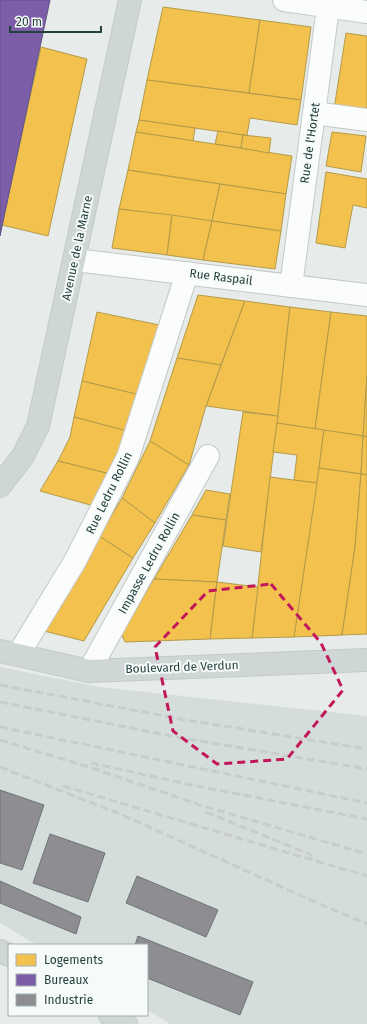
<svg xmlns="http://www.w3.org/2000/svg" width="367" height="1024" font-family="'Fira Sans',sans-serif">
<style>
.built{fill:#d5dddb}
.homes{fill:#f2c14e;stroke:#b49b49}
.offices{fill:#7b5ea7;stroke:#615587}
.industry{fill:#8d8d92;stroke:#6d7678}
.lines{fill:none;stroke-linecap:round;stroke-linejoin:round}
.minor-casing{stroke:#c4c9c7;stroke-width:24}
.major-casing{stroke:#c2cbca;stroke-width:24}
.minor{stroke:#fbfcfc;stroke-width:22}
.major{stroke:#cfd7d6;stroke-width:22}
.rail{stroke:#c8cdcb;stroke-width:3;stroke-dasharray:8 4;stroke-linecap:butt}
.marked{fill:none;stroke:#c2185b;stroke-width:3;stroke-dasharray:8 5;stroke-linejoin:round}
.labels{text-anchor:middle;dominant-baseline:central;stroke-width:4;stroke-linejoin:round;paint-order:stroke}
.street-label{font-size:12px;fill:#23413d;stroke:#f6faf9}
</style>
<rect width="100%" height="100%" fill="#e7ecea"/>
<!-- built -->
<polygon class="built" points="0,667 100,687 367,716 367,1024 170,1024 147,1010 147,945 37,945 0,923"/>
<!-- homes -->
<g class="homes">
<polygon points="163,7 260,20 249,93 147,80"/>
<polygon points="260,20 311,27 301,100 249,93"/>
<polygon points="346,33 367,36 367,113 334,109"/>
<polygon points="41,47 87,59 48,236 2,225"/>
<polygon points="147,80 301,100 297,125 250,118 247,135 243,135 139,120"/>
<polygon points="139,120 195,128 193,141 136,132"/>
<polygon points="218,131 243,135 241,148 215,144"/>
<polygon points="136,132 292,156 286,194 128,170"/>
<polygon points="332,132 366,136 361,172 326,166"/>
<polygon points="243,135 271,138 269,153 241,148"/>
<polygon points="128,170 220,184 212,221 119,209"/>
<polygon points="326,172 367,179 367,208 353,205 345,248 316,243"/>
<polygon points="220,184 286,194 281,231 212,221"/>
<polygon points="119,209 172,215 167,255 112,248"/>
<polygon points="172,215 212,221 203,260 167,255"/>
<polygon points="212,221 281,231 275,269 203,260"/>
<polygon points="198,295 245,301 221,365 177,358"/>
<polygon points="245,301 290,307 278,416 206,406"/>
<polygon points="290,307 331,312 315,429 277,423"/>
<polygon points="97,312 164,326 140,395 82,381"/>
<polygon points="331,312 367,316 367,376 363,436 315,429"/>
<polygon points="177,358 221,365 206,406 189,465 150,441"/>
<polygon points="367,376 367,437 363,436"/>
<polygon points="82,381 140,395 127,431 74,417"/>
<polygon points="243,412 278,416 261,552 223,546"/>
<polygon points="74,417 127,431 110,474 58,461 70,437"/>
<polygon points="277,423 324,430 317,483 294,480 297,455 273,452"/>
<polygon points="324,430 363,436 361,474 319,468"/>
<polygon points="363,436 367,437 367,475 361,474"/>
<polygon points="150,441 189,465 155,523 122,498"/>
<polygon points="58,461 110,474 94,506 40,491"/>
<polygon points="319,468 361,474 355,547 342,635 294,637"/>
<polygon points="361,474 367,475 367,634 342,635 355,547"/>
<polygon points="270,477 317,483 294,637 252,638"/>
<polygon points="206,490 230,494 226,520 192,515"/>
<polygon points="122,498 155,523 133,558 99,536"/>
<polygon points="192,515 226,520 217,582 154,579"/>
<polygon points="99,536 133,558 84,641 40,630"/>
<polygon points="154,579 217,582 210,639 125,642 121,633"/>
<polygon points="217,582 258,587 252,638 210,639"/>
</g>
<!-- offices -->
<polygon class="offices" points="0,0 50,0 0,236"/>
<!-- industry -->
<g class="industry">
<polygon points="0,790 44,805 22,870 0,863"/>
<polygon points="50,834 105,853 88,902 33,883"/>
<polygon points="137,876 218,910 206,937 126,903"/>
<polygon points="0,881 81,917 76,934 0,903"/>
<polygon points="138,936 253,982 240,1015 147,978 147,945 135,945"/>
</g>
<g class="lines">
<!-- minor casing -->
<g class="minor-casing">
<g id="minor">
<polyline points="284,0 367,12"/>
<polyline points="314,113 367,120"/>
<polyline points="75,260 367,295"/>
<polyline points="291,286 329,0"/>
<polyline points="18,655 75,561 128,457 187,273"/>
<polyline points="89,671 208,456"/>
</g>
</g>
<!-- major casing -->
<g class="major-casing">
<g id="major">
<polyline points="0,486 23,456 38,426 130,0"/>
<polyline points="0,651 89,671 367,660"/>
<polyline points="0,951 9,955"/>
<polyline points="110,1015 126,1024"/>
</g>
</g>
<!-- minor -->
<use href="#minor" class="minor"/>
<!-- major -->
<use href="#major" class="major"/>
<!-- rail -->
<g class="rail">
<polyline points="0,685 186,720 367,749"/>
<polyline points="0,702 176,737 367,769"/>
<polyline points="0,727 367,803"/>
<polyline points="0,740 92,768 200,805 367,854"/>
<polyline points="91,763 187,784 367,819"/>
<polyline points="0,767 120,814 324,906 367,924"/>
<polyline points="63,786 367,876"/>
<polyline points="206,812 312,855"/>
</g>
</g>
<!-- marked area -->
<path class="marked" d="M271,584L321,643L343,690L287,759L217,764L173,731L155,647L208,591Z"/>
<g class="labels">
<!-- street labels -->
<g class="street-label">
<text transform="translate(310 143) rotate(-82)">Rue de l'Hortet</text>
<text transform="translate(77 248) rotate(-78)">Avenue de la Marne</text>
<text transform="translate(221 277) rotate(7)">Rue Raspail</text>
<text transform="translate(109 493) rotate(-64)">Rue Ledru Rollin</text>
<text transform="translate(149 563) rotate(-61)">Impasse Ledru Rollin</text>
<text transform="translate(182 667) rotate(-2)">Boulevard de Verdun</text>
</g>
</g>
<!-- legend -->
<rect x="8" y="944" width="140" height="72" fill="#f6faf9" stroke="#a2b0ae"/>
<rect x="16" y="954" width="20" height="12" fill="#f2c14e" stroke="#a2b0ae"/>
<text x="44" y="964" font-size="12" fill="#23413d">Logements</text>
<rect x="16" y="974" width="20" height="12" fill="#7b5ea7" stroke="#a2b0ae"/>
<text x="44" y="984" font-size="12" fill="#23413d">Bureaux</text>
<rect x="16" y="994" width="20" height="12" fill="#8d8d92" stroke="#a2b0ae"/>
<text x="44" y="1004" font-size="12" fill="#23413d">Industrie</text>
<!-- scale -->
<path d="M10 26v6h91v-6" fill="none" stroke="#23413d" stroke-width="2"/>
<text x="16" y="26" font-size="12" fill="#23413d" stroke="#f6faf9" stroke-width="3" paint-order="stroke">20 m</text>
</svg>
